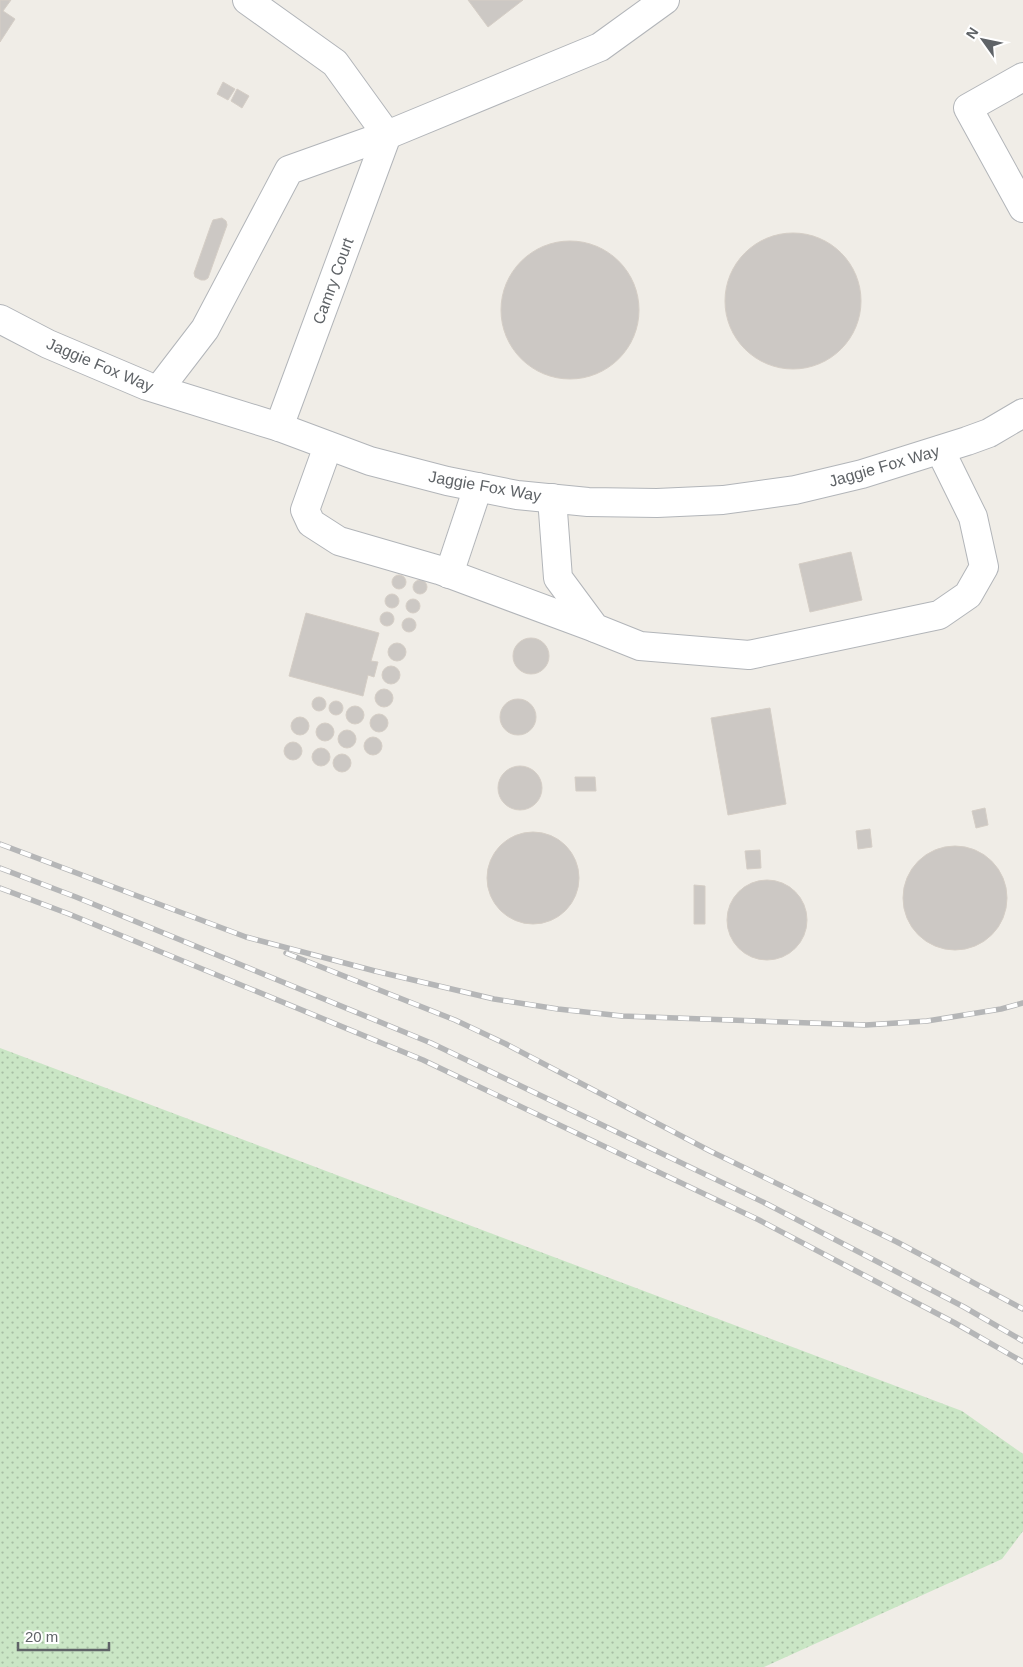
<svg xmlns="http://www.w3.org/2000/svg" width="1023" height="1667" font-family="Arial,sans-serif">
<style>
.grass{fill:url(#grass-dots)}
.building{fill:#ccc8c4;stroke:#d5cec6}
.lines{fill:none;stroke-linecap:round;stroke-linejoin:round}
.minor-casing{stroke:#b2b5b9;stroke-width:30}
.minor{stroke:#fff;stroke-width:28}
.rail-casing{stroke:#b5b6b7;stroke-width:5.5}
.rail{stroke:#fff;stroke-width:4;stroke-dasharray:11;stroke-linecap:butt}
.labels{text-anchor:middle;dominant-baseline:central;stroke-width:5;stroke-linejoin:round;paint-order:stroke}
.street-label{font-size:16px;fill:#5f6367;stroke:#fff}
</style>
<defs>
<pattern id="grass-dots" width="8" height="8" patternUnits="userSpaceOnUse" patternTransform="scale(1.25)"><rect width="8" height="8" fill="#cae6c5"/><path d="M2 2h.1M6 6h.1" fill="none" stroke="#a7bea4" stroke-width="1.8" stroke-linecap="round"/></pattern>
</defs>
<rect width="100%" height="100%" fill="#f0ede7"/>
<!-- grass -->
<polygon class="grass" points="0,1048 962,1411 1023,1454 1023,1531 1002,1559 764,1667 0,1667"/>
<!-- building -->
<g class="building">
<polygon points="0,0 11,0 3,11 15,19 0,42"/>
<polygon points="468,0 523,0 488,27"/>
<polygon points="223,82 235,89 228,100 217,94"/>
<polygon points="237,89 249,96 242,108 231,101"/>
<polygon points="222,218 226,221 227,225 208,278 205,280 201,280 195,277 194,273 211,225 213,220"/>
<circle cx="793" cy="301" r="68"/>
<circle cx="570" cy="310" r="69"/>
<polygon points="851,552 862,600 810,612 799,564"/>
<circle cx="399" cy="582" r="7"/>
<circle cx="420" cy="587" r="7"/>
<circle cx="392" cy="601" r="7"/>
<circle cx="413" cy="606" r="7"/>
<circle cx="387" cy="619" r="7"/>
<polygon points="306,613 379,633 371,661 378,662 374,677 368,675 363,696 289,676"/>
<circle cx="409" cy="625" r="7"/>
<circle cx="531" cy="656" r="18"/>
<circle cx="397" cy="652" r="9"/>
<circle cx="391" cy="675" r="9"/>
<circle cx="384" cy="698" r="9"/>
<circle cx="319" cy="704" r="7"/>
<circle cx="518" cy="717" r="18"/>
<circle cx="336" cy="708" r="7"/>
<circle cx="355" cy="715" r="9"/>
<polygon points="770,708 786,804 728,815 711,718"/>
<circle cx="379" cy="723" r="9"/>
<circle cx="300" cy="726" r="9"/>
<circle cx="325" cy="732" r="9"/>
<circle cx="347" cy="739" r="9"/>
<circle cx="373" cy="746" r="9"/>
<circle cx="293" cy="751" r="9"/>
<circle cx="321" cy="757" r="9"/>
<circle cx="342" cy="763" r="9"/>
<circle cx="520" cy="788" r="22"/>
<polygon points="575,777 595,777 596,791 576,791"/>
<polygon points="985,808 988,825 976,828 972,811"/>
<polygon points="870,829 872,847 858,849 856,831"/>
<circle cx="533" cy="878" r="46"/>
<circle cx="955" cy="898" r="52"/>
<polygon points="760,850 761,868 747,869 745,851"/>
<circle cx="767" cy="920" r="40"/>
<polygon points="694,885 705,886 705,924 694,924"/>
</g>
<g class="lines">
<!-- minor casing -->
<g class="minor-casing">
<g id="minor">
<polyline points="247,0 335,63 387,135"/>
<polyline points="1023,77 968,108 1023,208"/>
<polyline points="0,319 48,344 147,386 279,427 370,461 447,481 517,495 588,502 657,503 723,500 795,490 862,474 967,441 989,433 1023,413"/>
<polyline points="159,389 205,329 289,170 387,135 600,47 665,0"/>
<polyline points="279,427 387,135"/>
<polyline points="328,446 305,510 311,523 339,541 439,570 595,628"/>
<polyline points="552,498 558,578 595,628 640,646 749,655 939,615 968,595 984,567 973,517 940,450"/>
<polyline points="449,574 478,487"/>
</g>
</g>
<!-- minor -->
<use href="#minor" class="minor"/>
<!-- rail casing -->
<g class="rail-casing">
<g id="rail">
<polyline points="0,844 246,937 375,971 494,999 558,1009 622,1016 866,1025 927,1021 1001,1009 1023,1003"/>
<polyline points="0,868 76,897 431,1043 767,1204 964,1307 1023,1341"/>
<polyline points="0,888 69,914 423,1060 759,1220 955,1323 1023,1362"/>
<polyline points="286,953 455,1020 506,1044 710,1151 897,1242 1023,1309"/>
</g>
</g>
<!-- rail -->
<use href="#rail" class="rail"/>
</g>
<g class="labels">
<!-- street labels -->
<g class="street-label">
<text transform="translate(333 281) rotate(-70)">Camry Court</text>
<text transform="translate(100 365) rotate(23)">Jaggie Fox Way</text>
<text transform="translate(884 466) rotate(-16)">Jaggie Fox Way</text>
<text transform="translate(485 486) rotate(10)">Jaggie Fox Way</text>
</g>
</g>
<!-- north arrow -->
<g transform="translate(983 40) rotate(303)" stroke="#ffffff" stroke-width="4" paint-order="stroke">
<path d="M0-4L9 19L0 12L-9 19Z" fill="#5f6367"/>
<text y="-8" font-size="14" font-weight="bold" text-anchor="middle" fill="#5f6367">N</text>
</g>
<!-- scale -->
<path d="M18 1642v8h91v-8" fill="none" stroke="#5f6367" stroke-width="2.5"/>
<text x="25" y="1642" font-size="15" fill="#5f6367" stroke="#ffffff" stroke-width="4" paint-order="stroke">20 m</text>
</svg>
